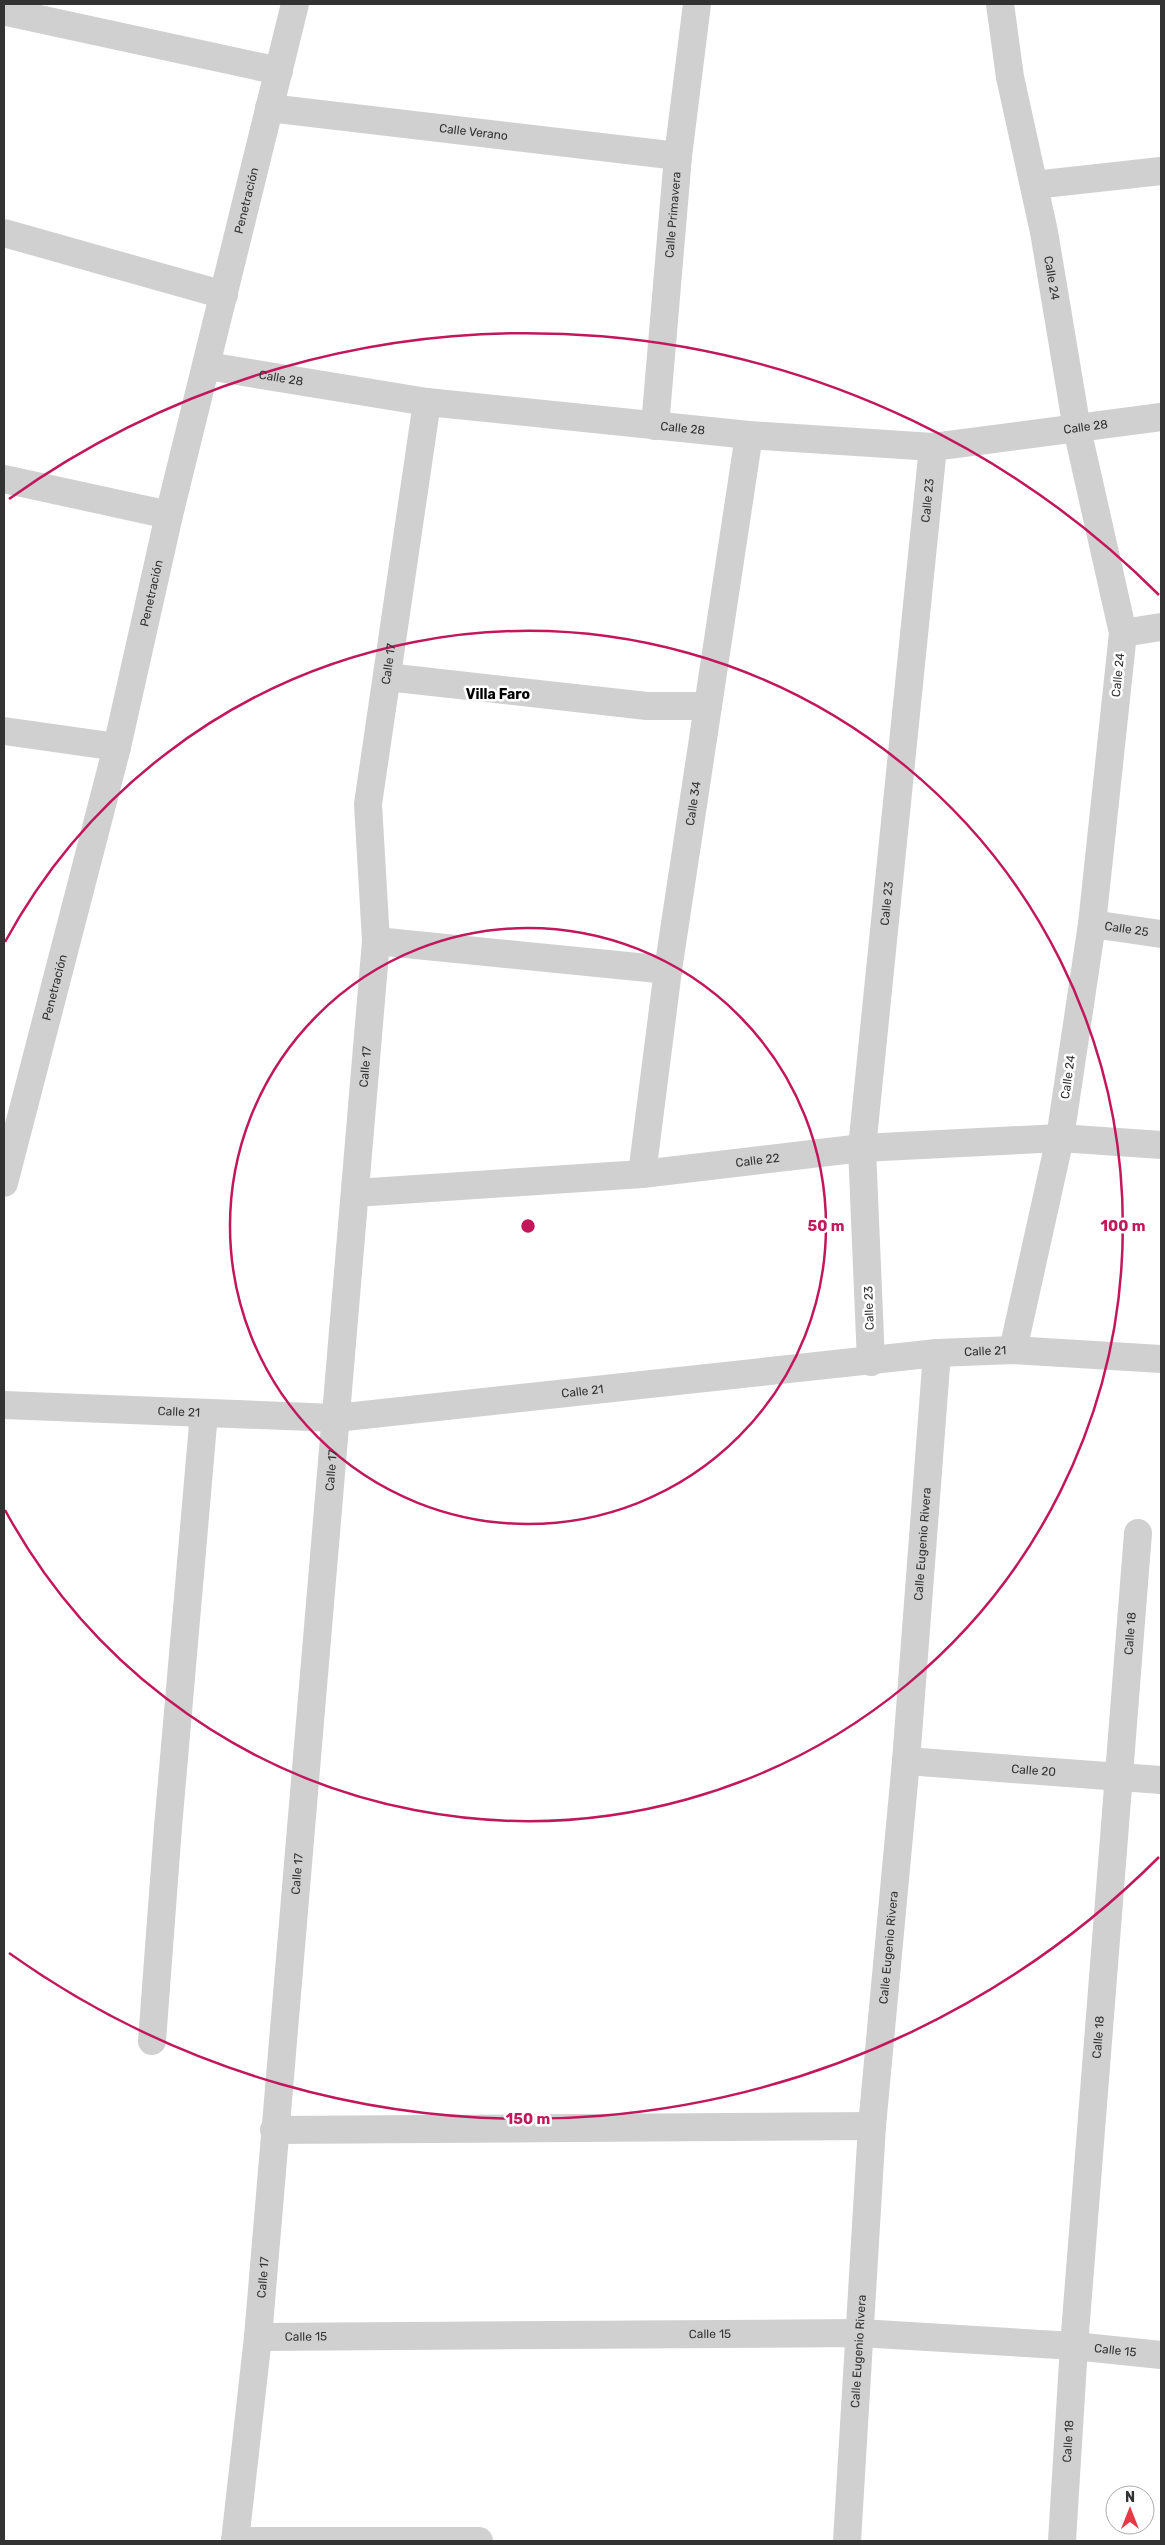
<svg xmlns="http://www.w3.org/2000/svg" width="1165" height="2545" font-family="Rubik,sans-serif">
<style>
.lines{fill:none;stroke-linecap:round;stroke-linejoin:round}
.minor{stroke:#d0d0d0;stroke-width:28}
.ring{fill:none;stroke:#c2185b;stroke-width:2.5}
.labels{text-anchor:middle;dominant-baseline:central;stroke-width:5;stroke-linejoin:round;paint-order:stroke}
.street-label{font-size:12px;fill:#333;stroke:#fff}
.neighbourhood-label{font-size:14px;font-weight:bold;fill:#000;stroke:#fff}
.centre{fill:#c2185b;stroke:#fff;stroke-width:2.5}
.ring-label{font-size:15px;text-anchor:middle;font-weight:bold;fill:#c2185b;stroke:#fff;stroke-width:5;stroke-linejoin:round;paint-order:stroke}
</style>
<rect width="100%" height="100%" fill="#fff"/>
<g class="lines">
<!-- minor -->
<g class="minor">
<path id="s1" d="M1000,4L1010,77L1044,232L1077,429L1123,633L1092,924L1060,1138L1013,1350"/>
<polyline points="7,12 279,71"/>
<path id="s2" d="M269,108L678,156"/>
<polyline points="1034,185 1161,171"/>
<polyline points="4,233 224,295"/>
<path id="s3" d="M207,366L427,402L749,435L933,447L1161,417"/>
<path id="s4" d="M655,426L678,156L697,4"/>
<polyline points="4,479 169,515"/>
<polyline points="1123,633 1161,627"/>
<polyline points="387,677 647,706 708,706"/>
<polyline points="4,731 117,747"/>
<path id="s5" d="M1092,924L1161,934"/>
<polyline points="376,941 668,970"/>
<path id="s6" d="M642,1174L668,970L749,435"/>
<path id="s7" d="M4,1183L117,747L169,515L295,4"/>
<path id="s8" d="M355,1193L642,1174L862,1148L1060,1138L1161,1145"/>
<path id="s9" d="M871,1362L862,1148L933,447"/>
<path id="s10" d="M4,1405L336,1418L937,1353L1013,1350L1161,1359"/>
<path id="s11" d="M906,1761L1161,1780"/>
<polyline points="152,2041 168,1827 204,1413"/>
<polyline points="274,2130 872,2126"/>
<path id="s12" d="M258,2337L860,2333L1074,2346L1161,2355"/>
<path id="s13" d="M235,2541L258,2337L376,941L368,804L427,402"/>
<polyline points="235,2541 479,2541"/>
<path id="s14" d="M847,2541L872,2126L906,1761L937,1353"/>
<path id="s15" d="M1062,2541L1074,2346L1138,1533"/>
</g>
</g>
<!-- distance rings -->
<g class="ring">
<circle cx="528" cy="1226" r="298"/>
<path d="M5 942A595 595 0 1 1 5 1510"/>
<path d="M1159 1857A893 893 0 0 1 9 1953M9 499A893 893 0 0 1 1159 595"/>
</g>
<g class="labels">
<!-- street labels -->
<g class="street-label">
<text stroke="none"><textPath href="#s2" startOffset="206">Calle Verano</textPath></text>
<text stroke="none"><textPath href="#s7" startOffset="1012">Penetración</textPath></text>
<text stroke="none"><textPath href="#s4" startOffset="212">Calle Primavera</textPath></text>
<text stroke="none"><textPath href="#s1" startOffset="279">Calle 24</textPath></text>
<text stroke="none"><textPath href="#s3" startOffset="75">Calle 28</textPath></text>
<text stroke="none"><textPath href="#s3" startOffset="480">Calle 28</textPath></text>
<text stroke="none"><textPath href="#s3" startOffset="885">Calle 28</textPath></text>
<text stroke="none"><textPath href="#s9" startOffset="865">Calle 23</textPath></text>
<text stroke="none"><textPath href="#s7" startOffset="608">Penetración</textPath></text>
<text stroke="none"><textPath href="#s13" startOffset="1885">Calle 17</textPath></text>
<text transform="translate(1118 675) rotate(-84)">Calle 24</text>
<text stroke="none"><textPath href="#s6" startOffset="374">Calle 34</textPath></text>
<text stroke="none"><textPath href="#s9" startOffset="460">Calle 23</textPath></text>
<text stroke="none"><textPath href="#s5" startOffset="35">Calle 25</textPath></text>
<text stroke="none"><textPath href="#s7" startOffset="202">Penetración</textPath></text>
<text stroke="none"><textPath href="#s13" startOffset="1480">Calle 17</textPath></text>
<text transform="translate(1068 1077) rotate(-82)">Calle 24</text>
<text stroke="none"><textPath href="#s8" startOffset="404">Calle 22</textPath></text>
<text transform="translate(869 1308) rotate(-92)">Calle 23</text>
<text stroke="none"><textPath href="#s10" startOffset="985">Calle 21</textPath></text>
<text stroke="none"><textPath href="#s10" startOffset="580">Calle 21</textPath></text>
<text stroke="none"><textPath href="#s10" startOffset="175">Calle 21</textPath></text>
<text stroke="none"><textPath href="#s13" startOffset="1075">Calle 17</textPath></text>
<text stroke="none"><textPath href="#s14" startOffset="1000">Calle Eugenio Rivera</textPath></text>
<text stroke="none"><textPath href="#s15" startOffset="910">Calle 18</textPath></text>
<text stroke="none"><textPath href="#s11" startOffset="128">Calle 20</textPath></text>
<text stroke="none"><textPath href="#s13" startOffset="670">Calle 17</textPath></text>
<text stroke="none"><textPath href="#s14" startOffset="595">Calle Eugenio Rivera</textPath></text>
<text stroke="none"><textPath href="#s15" startOffset="505">Calle 18</textPath></text>
<text stroke="none"><textPath href="#s13" startOffset="265">Calle 17</textPath></text>
<text stroke="none"><textPath href="#s12" startOffset="452">Calle 15</textPath></text>
<text stroke="none"><textPath href="#s12" startOffset="48">Calle 15</textPath></text>
<text stroke="none"><textPath href="#s14" startOffset="190">Calle Eugenio Rivera</textPath></text>
<text stroke="none"><textPath href="#s12" startOffset="858">Calle 15</textPath></text>
<text stroke="none"><textPath href="#s15" startOffset="100">Calle 18</textPath></text>
</g>
<!-- neighbourhood labels -->
<g class="neighbourhood-label">
<text x="498" y="694">Villa Faro</text>
</g>
</g>
<circle cx="528" cy="1226" r="8" class="centre"/>
<g class="ring-label">
<text x="826" y="1231">50 m</text>
<text x="1123" y="1231">100 m</text>
<text x="528" y="2124">150 m</text>
</g>
<!-- border -->
<rect width="1165" height="2545" fill="none" stroke="#333333" stroke-width="10"/>
<!-- north arrow -->
<g transform="translate(1130 2510)"><circle r="24" fill="#ffffff" stroke="#adadad"/>
<path d="M0-4L9 19L0 12L-9 19Z" fill="#e63946"/>
<text y="-8" font-size="14" font-weight="bold" text-anchor="middle" fill="#333333">N</text>
</g>
</svg>
